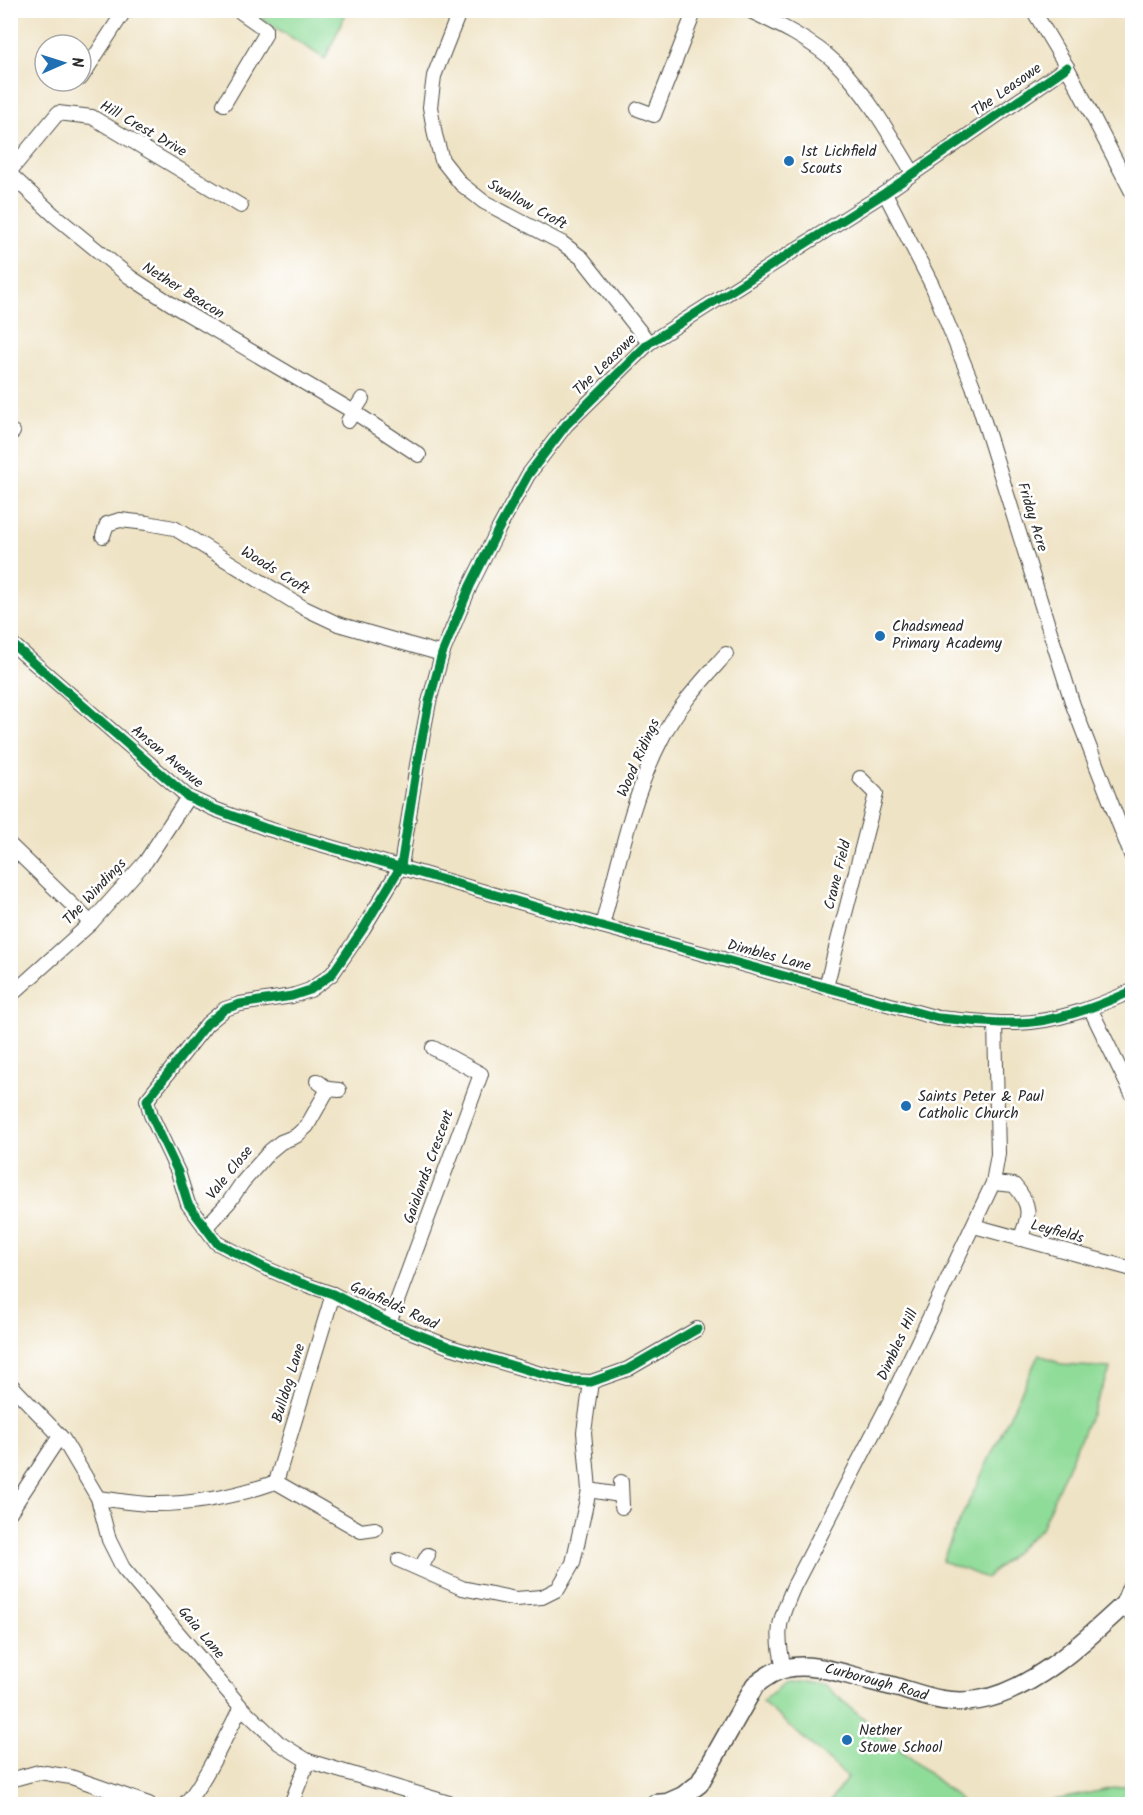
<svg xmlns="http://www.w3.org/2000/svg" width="1143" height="1815" font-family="Kalam,sans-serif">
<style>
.green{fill:#8fdb98;stroke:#5d8362;stroke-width:1.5}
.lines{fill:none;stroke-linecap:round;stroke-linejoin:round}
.minor-casing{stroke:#484742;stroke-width:16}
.tertiary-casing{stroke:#484742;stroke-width:21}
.minor{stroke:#fff;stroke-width:14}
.tertiary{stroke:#fff;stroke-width:18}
.cycleway-casing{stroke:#fff;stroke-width:13}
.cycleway{stroke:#00873e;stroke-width:9}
.poi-dot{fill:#1f6fb2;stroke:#fff;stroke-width:2}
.labels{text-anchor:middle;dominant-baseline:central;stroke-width:5;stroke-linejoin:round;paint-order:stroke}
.street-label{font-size:15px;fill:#2b2b2b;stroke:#fff}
.poi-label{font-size:15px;fill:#2b2b2b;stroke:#fff;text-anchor:start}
</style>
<rect width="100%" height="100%" fill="#fff"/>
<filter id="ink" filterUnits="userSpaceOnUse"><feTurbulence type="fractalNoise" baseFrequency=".0167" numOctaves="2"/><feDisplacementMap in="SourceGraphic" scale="12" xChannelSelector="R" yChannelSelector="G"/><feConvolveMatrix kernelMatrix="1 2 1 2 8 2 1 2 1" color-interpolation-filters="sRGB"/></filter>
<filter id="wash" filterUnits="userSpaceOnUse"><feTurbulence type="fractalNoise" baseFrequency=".008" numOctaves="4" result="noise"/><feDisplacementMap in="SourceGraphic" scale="24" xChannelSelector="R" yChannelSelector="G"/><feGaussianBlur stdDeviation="1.35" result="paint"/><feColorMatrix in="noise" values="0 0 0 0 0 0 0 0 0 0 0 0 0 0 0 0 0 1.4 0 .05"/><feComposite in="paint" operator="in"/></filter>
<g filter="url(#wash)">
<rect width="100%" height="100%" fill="#efe3c5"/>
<!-- green -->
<g class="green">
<polygon points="250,11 347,11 325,59"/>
<polygon points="1039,1354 1063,1365 1111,1368 1041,1528 986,1578 942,1561 952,1537"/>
<polygon points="803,1681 824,1685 965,1804 828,1804 848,1777 762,1702 782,1684"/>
<polygon points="1129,1785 1132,1786 1132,1804 1035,1804"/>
</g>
</g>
<g filter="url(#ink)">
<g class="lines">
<!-- minor casing -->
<g class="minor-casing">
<g id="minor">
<polyline points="460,10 434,76 430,107 435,135 442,160 461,184 484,202 562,243 582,258 649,343"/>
<path d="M748,10C776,23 813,41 836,63C868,95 890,135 913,173"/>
<polyline points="1033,10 1067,67 1132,192"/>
<polyline points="81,78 125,10"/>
<polyline points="224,104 265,35 265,29 238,10"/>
<polyline points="638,109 654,115 695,10"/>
<polyline points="10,171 58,113 92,117 241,206"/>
<polyline points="10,174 54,215 130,277 176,307 354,412 419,455"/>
<polyline points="885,193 932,285 973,386 1073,705 1132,857"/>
<polyline points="348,421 362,399"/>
<polyline points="10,434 13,432"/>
<polyline points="103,536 107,524 120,520 147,523 174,528 304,608 338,624 442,654"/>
<path d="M10,642L188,797L214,809L265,828L602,926L938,1018C964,1020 991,1024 1017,1023C1057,1022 1096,1007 1132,991"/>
<polyline points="10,845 91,923"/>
<path d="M602,926C619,862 632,796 662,738C678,706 703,680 726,654"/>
<polyline points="826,987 876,794 860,778"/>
<polyline points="10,996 91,923 146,861 188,797"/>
<polyline points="1090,1008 1132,1094"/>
<polyline points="317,1081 328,1089 339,1090"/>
<path d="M993,1183L1014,1185C1032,1205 1030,1216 1020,1239"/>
<polyline points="974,1226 1132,1269"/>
<polyline points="205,1228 229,1202 242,1183 270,1151 281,1142 296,1136 307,1126 328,1089"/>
<polyline points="389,1323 481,1074 433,1048"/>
<polyline points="697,1329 628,1369 591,1382 569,1381 534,1372 450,1347 389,1323 333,1294 298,1282 263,1267 217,1243 188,1204 178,1172 151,1115 147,1100 207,1024 225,1009 240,1004 292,996 310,990 332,974 363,929 401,866 417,765 429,702 442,654 470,586 498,530 528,475 566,425 649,343 885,193 1067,67"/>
<polyline points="10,1384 63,1439 98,1498 109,1540 123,1568 241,1707 279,1743 308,1761 452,1804"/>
<polyline points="276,1482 361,1531 375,1529"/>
<polyline points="621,1482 622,1507"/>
<polyline points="589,1490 620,1495"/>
<path d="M98,1498C115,1500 132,1503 149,1504C192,1505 236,1496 276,1482L333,1294"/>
<polyline points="10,1512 60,1436"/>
<polyline points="399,1560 462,1588 516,1599 542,1597 558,1589 573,1563 589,1490 584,1432 591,1382"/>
<polyline points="420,1569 428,1555"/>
<polyline points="1132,1580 1121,1607 1132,1615"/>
<path d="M784,1668C775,1631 779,1620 794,1586L890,1401L993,1183L998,1154L995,1023"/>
<polyline points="10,1780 39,1772 71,1777 149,1804"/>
<path d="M184,1804C200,1792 230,1728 241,1707"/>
<polyline points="291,1804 308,1761"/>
</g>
</g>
<!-- tertiary casing -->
<g class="tertiary-casing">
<g id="tertiary">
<path id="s1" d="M655,1804L667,1803L683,1796L699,1784L755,1685C765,1677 775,1670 787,1668C806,1664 827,1669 846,1674C863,1679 881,1683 899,1688C928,1697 948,1705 979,1700C1036,1690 1091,1635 1132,1597"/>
</g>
</g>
<!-- minor -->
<use href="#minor" class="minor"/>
<!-- tertiary -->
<use href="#tertiary" class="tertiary"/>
<!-- cycleway casing -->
<g class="cycleway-casing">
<g id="cycleway">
<path d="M10,642L188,797L214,809L265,828L602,926L938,1018C964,1020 991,1024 1017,1023C1057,1022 1096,1007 1132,991"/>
<polyline points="697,1329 628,1369 591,1382 569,1381 534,1372 450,1347 389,1323 333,1294 298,1282 263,1267 217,1243 188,1204 178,1172 151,1115 147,1100 207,1024 225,1009 240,1004 292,996 310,990 332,974 363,929 401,866 417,765 429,702 442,654 470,586 498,530 528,475 566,425 649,343 885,193 1067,67"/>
</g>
</g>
<!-- cycleway -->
<use href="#cycleway" class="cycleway"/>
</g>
</g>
<!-- markers -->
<g class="poi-dot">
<circle cx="789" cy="161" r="6"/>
<circle cx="880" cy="636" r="6"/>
<circle cx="906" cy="1106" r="6"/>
<circle cx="847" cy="1740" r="6"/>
</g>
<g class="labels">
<!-- street labels -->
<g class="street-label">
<text transform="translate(1007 90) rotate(-35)">The Leasowe</text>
<text transform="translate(143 129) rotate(30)">Hill Crest Drive</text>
<text transform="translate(527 205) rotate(29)">Swallow Croft</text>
<text transform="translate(183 291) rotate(32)">Nether Beacon</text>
<text transform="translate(605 365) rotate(-44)">The Leasowe</text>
<text transform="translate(1032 517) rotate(73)">Friday Acre</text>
<text transform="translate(275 571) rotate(32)">Woods Croft</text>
<text transform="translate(167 757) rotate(40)">Anson Avenue</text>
<text transform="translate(639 758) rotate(-66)">Wood Ridings</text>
<text transform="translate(838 875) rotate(-76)">Crane Field</text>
<text transform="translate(95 892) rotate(-47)">The Windings</text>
<text transform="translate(769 956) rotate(15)">Dimbles Lane</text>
<text transform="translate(429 1167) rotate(-70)">Gaialands Crescent</text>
<text transform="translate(230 1173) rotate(-51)">Vale Close</text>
<text transform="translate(1057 1232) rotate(15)">Leyfields</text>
<text transform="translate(394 1306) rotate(25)">Gaiafields Road</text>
<text transform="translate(898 1345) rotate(-65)">Dimbles Hill</text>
<text transform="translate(289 1383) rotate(-73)">Bulldog Lane</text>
<text transform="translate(201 1633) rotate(50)">Gaia Lane</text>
<text stroke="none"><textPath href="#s1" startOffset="291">Curborough Road</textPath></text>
</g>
<!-- poi labels -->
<g class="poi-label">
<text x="801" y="152">1st Lichfield<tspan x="801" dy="17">Scouts</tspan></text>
<text x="892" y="627">Chadsmead<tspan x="892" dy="17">Primary Academy</tspan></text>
<text x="918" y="1097">Saints Peter &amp; Paul<tspan x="918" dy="17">Catholic Church</tspan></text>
<text x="859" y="1731">Nether<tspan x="859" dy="17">Stowe School</tspan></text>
</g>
</g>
<!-- margin -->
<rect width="1143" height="1815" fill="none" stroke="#fff" stroke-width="36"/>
<!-- north arrow -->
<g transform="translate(63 63) rotate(87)"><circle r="28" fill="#ffffff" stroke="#aaaaaa" stroke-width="1.5"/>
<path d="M0-4.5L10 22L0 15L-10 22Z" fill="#1f6fb2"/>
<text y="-9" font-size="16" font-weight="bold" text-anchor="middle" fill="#2b2b2b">N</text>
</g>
</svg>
